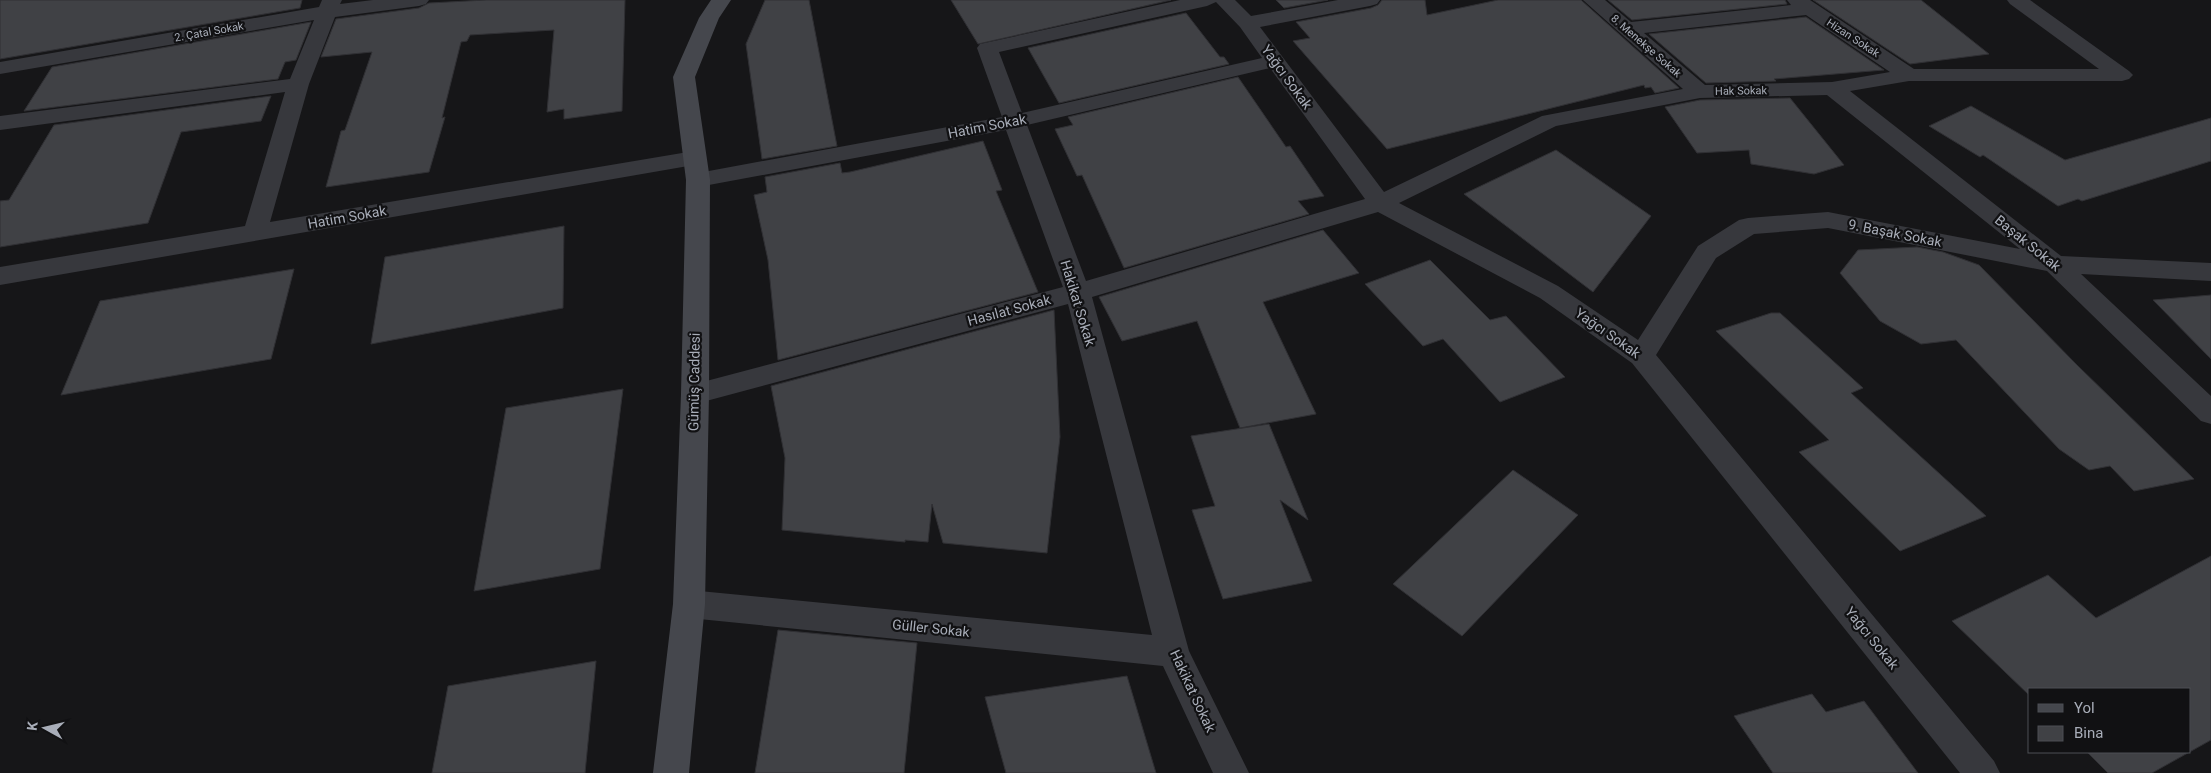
<svg xmlns="http://www.w3.org/2000/svg" width="2211" height="773" font-family="Roboto,sans-serif">
<style>
.building{fill:#404145;stroke:#303034}
.lines{fill:none;stroke-linecap:round;stroke-linejoin:round}
.street{fill:#37383d;fill-rule:evenodd}
.secondary{fill:#45474d;fill-rule:evenodd}
.labels{text-anchor:middle;dominant-baseline:central;stroke-width:4.5;stroke-linejoin:round;paint-order:stroke}
.far-street-label{font-size:11px;fill:#a8adb8;stroke:#111113}
.street-label{font-size:14px;fill:#a8adb8;stroke:#111113}
</style>
<rect width="100%" height="100%" fill="#161618"/>
<!-- building -->
<g class="building">
<polygon points="0,0 302,0 300,8 0,59"/>
<polygon points="486,0 625,0 622,111 564,119 564,109 547,112 554,30 470,35 467,41 461,42 442,118 445,117 429,172 326,187 341,131 345,130 372,52 321,57 336,19 419,8 429,3"/>
<polygon points="765,0 809,0 837,146 762,159 746,44"/>
<polygon points="951,0 1171,0 978,44"/>
<polygon points="1276,0 1328,0 1284,8"/>
<polygon points="1382,0 1425,0 1427,15 1498,0 1581,0 1679,88 1655,93 1651,87 1645,88 1644,85 1387,149 1293,41 1310,38 1296,22 1371,8 1378,5"/>
<polygon points="1608,0 1785,0 1787,4 1632,20"/>
<polygon points="1813,0 1921,0 1989,54 1910,64"/>
<polygon points="1186,13 1220,57 1224,57 1229,64 1059,103 1028,48"/>
<polygon points="1806,17 1884,70 1774,79 1776,81 1706,83 1649,34"/>
<polygon points="311,22 296,60 285,62 278,79 24,111 52,67"/>
<polygon points="1238,77 1286,147 1290,146 1324,196 1298,201 1309,214 1124,268 1082,175 1077,176 1055,129 1073,125 1068,117"/>
<polygon points="271,96 261,121 181,132 148,223 0,247 0,201 9,200 54,125"/>
<polygon points="1790,98 1844,165 1814,174 1751,164 1749,150 1697,153 1665,107 1700,100"/>
<polygon points="1971,106 2065,160 2211,118 2211,161 2082,201 2078,199 2058,206 1983,155 1980,157 1929,126"/>
<polygon points="983,141 1002,190 996,191 1038,292 778,360 768,260 754,195 767,192 765,177 840,163 842,173 850,172"/>
<polygon points="1556,150 1651,216 1593,292 1464,194"/>
<polygon points="564,226 563,308 371,344 385,257"/>
<polygon points="1323,230 1359,273 1263,302 1316,414 1240,428 1197,321 1122,341 1099,297"/>
<polygon points="1917,247 1943,252 1979,265 2077,365 2194,479 2134,491 2110,466 2089,470 2059,449 1956,340 1921,344 1880,321 1840,273 1858,250"/>
<polygon points="1430,260 1490,320 1506,316 1565,377 1500,402 1443,339 1423,346 1365,284"/>
<polygon points="294,269 271,359 61,395 100,301"/>
<polygon points="2211,295 2211,359 2153,300"/>
<polygon points="1054,310 1060,437 1047,553 943,543 932,504 928,542 905,540 905,542 782,530 785,458 771,386"/>
<polygon points="1771,313 1780,313 1863,388 1851,393 1986,516 1900,551 1799,452 1829,440 1716,331"/>
<polygon points="623,389 600,569 474,591 506,408"/>
<polygon points="1269,424 1308,520 1280,500 1312,581 1223,599 1192,510 1215,506 1191,436"/>
<polygon points="1513,470 1578,515 1462,636 1393,584"/>
<polygon points="2211,556 2211,740 2152,773 2108,773 2087,752 2190,752 2190,689 2030,689 2030,696 1952,621 2048,575 2096,618"/>
<polygon points="778,630 917,643 904,773 755,773"/>
<polygon points="596,661 585,773 432,773 448,686"/>
<polygon points="1127,676 1156,773 1006,773 985,697"/>
<polygon points="1812,694 1826,712 1864,701 1918,773 1773,773 1734,716"/>
</g>
<g class="lines">
<!-- street -->
<g class="street">
<polygon points="322,0 342,0 340,4 373,0 429,0 426,4 419,6 335,17 309,84 270,222 694,151 702,153 705,158 702,163 694,165 0,285 0,267 245,226 285,92 0,130 0,116 290,79 314,20 0,74 0,62 319,7"/>
<path d="M1180,0H1235L1251,16L1338,0H1380L1377,4L1370,6L1260,27L1384,192L1542,116L1683,89L1583,0H1605L1631,22L1791,5L1787,0H1810L1914,69H2099L2010,4L2007,0H2030L2129,71L2133,75L2129,79L2122,81H1909L1850,91L2061,256L2211,263V281L2081,274L2211,396V424L2201,421L2047,271L1828,228L1754,234L1716,258L1656,355L1994,761L2000,773H1960L1632,363L1540,298L1378,212L1092,297L1189,651L1249,773H1213L1163,666L689,618L678,614L673,604L678,594L689,590L1152,635L1068,304L695,404L685,401L681,394L685,387L695,384L1063,287L1006,130L698,187L690,185L686,180L690,175L698,173L1002,117L977,48L980,44ZM1216,2L1240,27L1262,58L1022,113L999,52L1207,6ZM1806,15L1890,72L1832,82L1705,85L1644,33ZM1270,68L1365,199L1086,281L1027,125ZM1827,95L2020,249L1828,212L1748,218L1739,220L1698,246L1638,340L1558,286L1399,203L1556,126L1700,98Z"/>
</g>
<!-- secondary -->
<polygon class="secondary" points="711,0 731,0 719,18 695,77 710,180 709,394 705,604 689,773 653,773 673,604 681,394 686,180 673,77 699,18"/>
</g>
<g class="labels">
<!-- far-street labels -->
<g class="far-street-label">
<text transform="translate(209 32) rotate(-10)">2. Çatal Sokak</text>
<text transform="translate(1853 38) rotate(33)">Hizan Sokak</text>
<text transform="translate(1646 46) rotate(41)">8. Menekşe Sokak</text>
<text transform="translate(1741 91) rotate(-1)">Hak Sokak</text>
</g>
<!-- street labels -->
<g class="street-label">
<text transform="translate(1287 77) rotate(54)">Yağcı Sokak</text>
<text transform="translate(987 126) rotate(-11)">Hatim Sokak</text>
<text transform="translate(347 217) rotate(-10)">Hatim Sokak</text>
<text transform="translate(1895 233) rotate(11)">9. Başak Sokak</text>
<text transform="translate(2028 243) rotate(39)">Başak Sokak</text>
<text transform="translate(1078 303) rotate(73)">Hakikat Sokak</text>
<text transform="translate(1009 310) rotate(-15)">Hasılat Sokak</text>
<text transform="translate(1608 333) rotate(35)">Yağcı Sokak</text>
<text transform="translate(694 382) rotate(-89)">Gümüş Caddesi</text>
<text transform="translate(931 628) rotate(6)">Güller Sokak</text>
<text transform="translate(1872 638) rotate(51)">Yağcı Sokak</text>
<text transform="translate(1193 691) rotate(65)">Hakikat Sokak</text>
</g>
</g>
<!-- legend -->
<rect x="2028" y="688" width="162" height="65" fill="#111113" stroke="#4d4f55"/>
<rect x="2038" y="704" width="25" height="8" fill="#45474d" stroke="#4d4f55"/>
<text x="2074" y="713" font-size="15" fill="#a8adb8">Yol</text>
<rect x="2038" y="726" width="25" height="15" fill="#404145" stroke="#4d4f55"/>
<text x="2074" y="738" font-size="15" fill="#a8adb8">Bina</text>
<!-- north arrow -->
<g transform="translate(45 728) rotate(278)" stroke="#111113" stroke-width="4" paint-order="stroke">
<path d="M0-4L9 19L0 12L-9 19Z" fill="#a8adb8"/>
<text y="-8" font-size="14" font-weight="bold" text-anchor="middle" fill="#a8adb8">K</text>
</g>
</svg>
